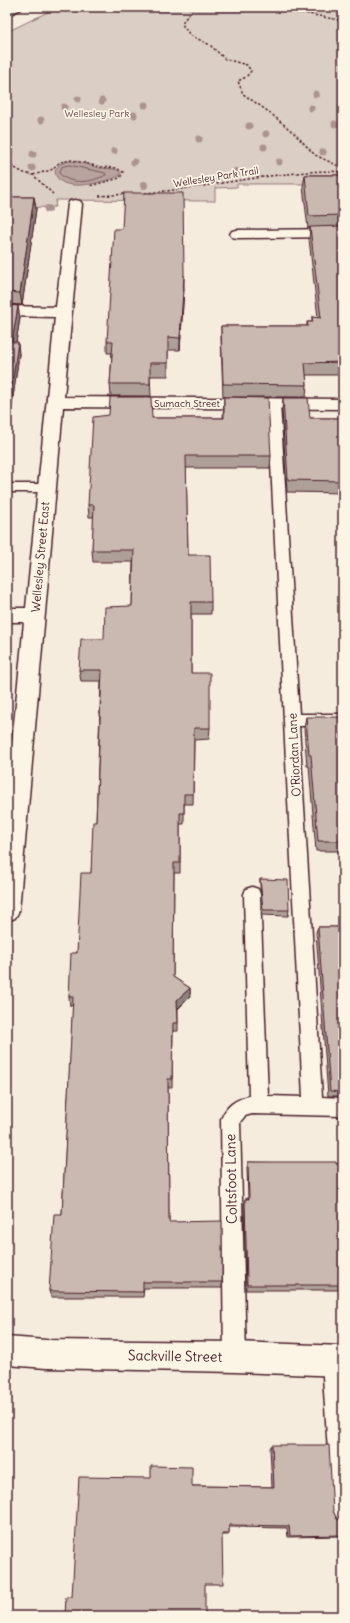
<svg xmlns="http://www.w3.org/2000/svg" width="350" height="1623" font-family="Delius,sans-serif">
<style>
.green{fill:#dbcec4;stroke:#927678}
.water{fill:#b8a39e;stroke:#8c6e70}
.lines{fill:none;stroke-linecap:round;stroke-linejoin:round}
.shore{stroke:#765459;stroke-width:1}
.lane-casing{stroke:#4a1f2b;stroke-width:3}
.street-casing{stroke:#4a1f2b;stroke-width:3}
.secondary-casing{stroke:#4a1f2b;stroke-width:3}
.path{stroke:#4a1f2b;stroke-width:1.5;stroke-dasharray:2.5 2;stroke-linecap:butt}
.lane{fill:#fcf5e5;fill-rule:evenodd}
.street{fill:#fcf5e5;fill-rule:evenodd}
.secondary{fill:#fcf5e5;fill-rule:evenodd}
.tree{fill:#ab9390}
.wall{fill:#ae9f98;stroke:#4a1f2b}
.shaded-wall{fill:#8d827c;stroke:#4a1f2b}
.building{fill:#cab9b1;stroke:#4a1f2b}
.labels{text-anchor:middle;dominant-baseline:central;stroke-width:3.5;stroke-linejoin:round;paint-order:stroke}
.far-park-label{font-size:10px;fill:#6e4b51;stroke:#fcf5e5}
.far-street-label{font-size:10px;fill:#4a1f2b;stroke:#fcf5e5}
.street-label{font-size:12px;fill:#4a1f2b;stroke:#fcf5e5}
.near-street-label{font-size:14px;fill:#4a1f2b;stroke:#fcf5e5}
</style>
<rect width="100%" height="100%" fill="#f5ecde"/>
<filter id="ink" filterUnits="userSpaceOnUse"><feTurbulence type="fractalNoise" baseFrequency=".025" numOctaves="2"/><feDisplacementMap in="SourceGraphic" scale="8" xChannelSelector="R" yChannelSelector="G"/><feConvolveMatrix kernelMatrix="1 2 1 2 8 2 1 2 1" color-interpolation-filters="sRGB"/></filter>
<g filter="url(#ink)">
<!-- green -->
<polygon class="green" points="58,7 343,7 343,184 237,184 237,187 215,188 215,201 56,200 55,207 7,208 7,32"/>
<!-- water -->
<path class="water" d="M69,161L79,162L99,168L116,169L121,173L119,176C105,182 56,196 55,170L60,164Z"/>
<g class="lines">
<!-- shore -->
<path class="shore" d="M69,165L105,173L106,175C92,182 71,186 59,173L62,167Z"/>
<!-- lane casing -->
<g class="lane-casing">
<g id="lane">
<path d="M274,400L278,401L280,404L299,714H343V726H299L322,1097L343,1098V1116L252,1114L245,1116L240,1122L246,1357L242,1364L235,1368L228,1364L224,1357L221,1119C227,1105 235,1100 249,1096L244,894L246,889L252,887L258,889L260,894L268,1096L303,1097L268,404L270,401Z"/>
<polygon points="7,484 46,484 51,485 52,488 51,491 46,492 7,492"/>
<polygon points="333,1350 340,1354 343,1360 343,1523 335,1520 332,1512 322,1361 326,1354"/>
</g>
</g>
<!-- street casing -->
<g class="street-casing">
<g id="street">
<polygon points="75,200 80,201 82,204 64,397 343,399 343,409 63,407 19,911 15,918 7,921 7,795 24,622 7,622 7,608 26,608 55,317 7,316 7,306 56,307 68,204 70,201"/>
<polygon points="343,229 343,237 237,238 232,237 230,234 232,231 237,230"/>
<polygon points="7,1337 46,1340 235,1342 343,1346 343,1376 235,1372 46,1368 7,1365"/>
</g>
</g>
<!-- secondary casing -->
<g class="secondary-casing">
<polygon id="secondary" points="7,7 23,7 21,9 7,16"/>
</g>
<!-- path -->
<g class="path">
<polyline points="188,7 192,11 183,21 183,26 190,35 210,45 225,59 247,65 251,71 246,77 238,81 243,94 269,112 295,134 315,155 343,168"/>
<polyline points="275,7 343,21"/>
<polyline points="42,10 48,7"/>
<polyline points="308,14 316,7"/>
<polyline points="7,157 14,151"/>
<polyline points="7,164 24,173 33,175 53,194"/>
<polyline points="33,175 51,170 60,162 72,160 100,167 116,168 123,172 120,178 89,186"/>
<path d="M145,193C193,189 240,179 288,174C306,172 324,170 343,172"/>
<polyline points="99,196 126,194"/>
</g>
<!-- lane -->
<use href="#lane" class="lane"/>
<!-- street -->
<use href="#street" class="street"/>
<!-- secondary -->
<use href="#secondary" class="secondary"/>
</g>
<!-- trees -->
<g class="tree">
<circle cx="316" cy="94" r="3.5"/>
<circle cx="78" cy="99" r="3.5"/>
<circle cx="102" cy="101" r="3.5"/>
<circle cx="145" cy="105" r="3.5"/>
<circle cx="64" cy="107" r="3.5"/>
<circle cx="311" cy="108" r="3.5"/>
<circle cx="134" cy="115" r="3.5"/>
<circle cx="41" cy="120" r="3.5"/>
<circle cx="335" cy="124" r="3.5"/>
<circle cx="249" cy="126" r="3.5"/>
<circle cx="266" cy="134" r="3.5"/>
<circle cx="199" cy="139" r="3.5"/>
<circle cx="264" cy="147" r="3.5"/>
<circle cx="114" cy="151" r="3.5"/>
<circle cx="323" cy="152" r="3.5"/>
<circle cx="33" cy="154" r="3.5"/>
<circle cx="134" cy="162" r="3.5"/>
<circle cx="279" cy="162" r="3.5"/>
<circle cx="32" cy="168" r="3.5"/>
<circle cx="236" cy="172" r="4"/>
<circle cx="144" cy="185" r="4"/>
<circle cx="48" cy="209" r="4"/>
</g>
<!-- wall -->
<g class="wall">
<polygon points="305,175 343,175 343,375 306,375 307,385 306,397 223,397 221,338 221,326 307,326 307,322 312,322 312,317 318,318 309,239 310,228 308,228 303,187"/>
<polygon points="7,197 34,197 36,209 22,305 7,304"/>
<polygon points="184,288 180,350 168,350 168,376 150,376 151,396 111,396 110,384 112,353 107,353 107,341"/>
<polygon points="7,305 20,318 16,342 19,354 9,426 7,426"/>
<polygon points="224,397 271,456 270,468 186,468 188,555 211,602 211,614 191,614 191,673 210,728 209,739 194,740 193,804 184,804 184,824 180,824 180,873 174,873 173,977 190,988 190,997 178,1009 178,1031 173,1031 172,1087 168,1087 169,1222 222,1282 222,1288 144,1288 143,1297 51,1297 49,1291 62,1214 73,1005 70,1006 69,997 91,873 96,822 101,681 81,681 79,670 104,639 132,606 133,562 93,562 92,550 94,517 89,517 88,505 152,418 223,418"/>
<polygon points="283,398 310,418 343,418 343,493 287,492 282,410"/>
<polygon points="306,717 343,749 343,759 342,764 343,777 343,851 316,851 309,766 307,766 304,728"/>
<polygon points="260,879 289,910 288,916 262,915 260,885"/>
<polygon points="318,927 343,927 343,1096 328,1096 316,932"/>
<polygon points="248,1162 343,1164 343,1287 341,1290 246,1290 244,1206 245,1199 248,1199 247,1168"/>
<polygon points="272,1445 333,1511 337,1519 343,1522 343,1536 288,1537 287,1528 229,1527 229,1534 228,1535 222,1535 205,1584 72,1597 151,1478 192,1486 272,1487 270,1448"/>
</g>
<!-- shaded-wall -->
<g class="shaded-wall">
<polygon points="34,197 36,209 22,305 20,293"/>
<polygon points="184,275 184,288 180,350 180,338"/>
<polygon points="18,306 20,318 14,354 12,342"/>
<polygon points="18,342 19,354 9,426 8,413"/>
<polygon points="190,988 190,997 177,1009 177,1000"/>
</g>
<!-- building -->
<g class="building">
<polygon points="305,175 343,175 343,215 309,216"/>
<polygon points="124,193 183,193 184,275 180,338 168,337 168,363 150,363 150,384 110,384 113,341 107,341 114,229 122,229"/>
<polygon points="7,197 34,197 20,293 7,292"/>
<polygon points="343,226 343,362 305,363 307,385 223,384 221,326 308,326 307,322 313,322 312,317 321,318 310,227"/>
<polygon points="7,305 18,306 12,342 18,342 8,413 7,413"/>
<polygon points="110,397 151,397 152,418 224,418 224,397 268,398 271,456 186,456 188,555 210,555 211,602 191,602 191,673 210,673 210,728 194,728 193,794 184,794 184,813 180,813 180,863 174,863 173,977 190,988 177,1000 178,1023 173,1023 172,1079 168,1079 169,1222 222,1221 222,1282 143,1282 143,1292 49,1291 54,1214 62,1214 73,997 69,997 71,953 77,953 81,873 91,873 93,822 96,822 102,670 79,670 81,639 104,639 105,607 132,606 134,550 92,550 94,505 88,505 93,417 109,415"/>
<polygon points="283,398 308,398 310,418 343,418 343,481 288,480"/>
<polygon points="306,717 340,717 343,749 343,756 341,756 343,777 343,841 318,841 311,755 309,755"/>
<polygon points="260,879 288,880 289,910 263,910"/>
<polygon points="318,927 343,927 343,1092 330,1091"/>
<polygon points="248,1162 336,1162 336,1164 343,1164 343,1285 247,1285 245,1199 249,1199"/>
<polygon points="272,1445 329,1445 333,1511 337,1519 343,1522 343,1535 290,1536 289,1526 229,1525 229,1534 222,1534 223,1584 205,1584 205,1616 65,1616 66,1597 72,1597 79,1477 151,1478 151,1466 192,1467 192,1486 274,1487"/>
</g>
</g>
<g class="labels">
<!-- far-park labels -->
<g class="far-park-label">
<text x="97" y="113">Wellesley Park</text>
</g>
<!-- far-street labels -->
<g class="far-street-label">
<text transform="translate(216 177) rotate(-9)">Wellesley Park Trail</text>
<text x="187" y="403">Sumach Street</text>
</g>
<!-- street labels -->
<g class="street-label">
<text transform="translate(40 557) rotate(-85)">Wellesley Street East</text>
<text transform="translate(294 755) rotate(-93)">O'Riordan Lane</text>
</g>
<!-- near-street labels -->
<g class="near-street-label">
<text transform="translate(231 1179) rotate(-91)">Coltsfoot Lane</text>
<text transform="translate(175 1356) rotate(1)">Sackville Street</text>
</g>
</g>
<!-- margin -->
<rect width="350" height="1623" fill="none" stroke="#fcf5e5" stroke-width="24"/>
<rect x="12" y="12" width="326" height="1599" fill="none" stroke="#4a1f2b" stroke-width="1.5" filter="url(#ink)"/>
</svg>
